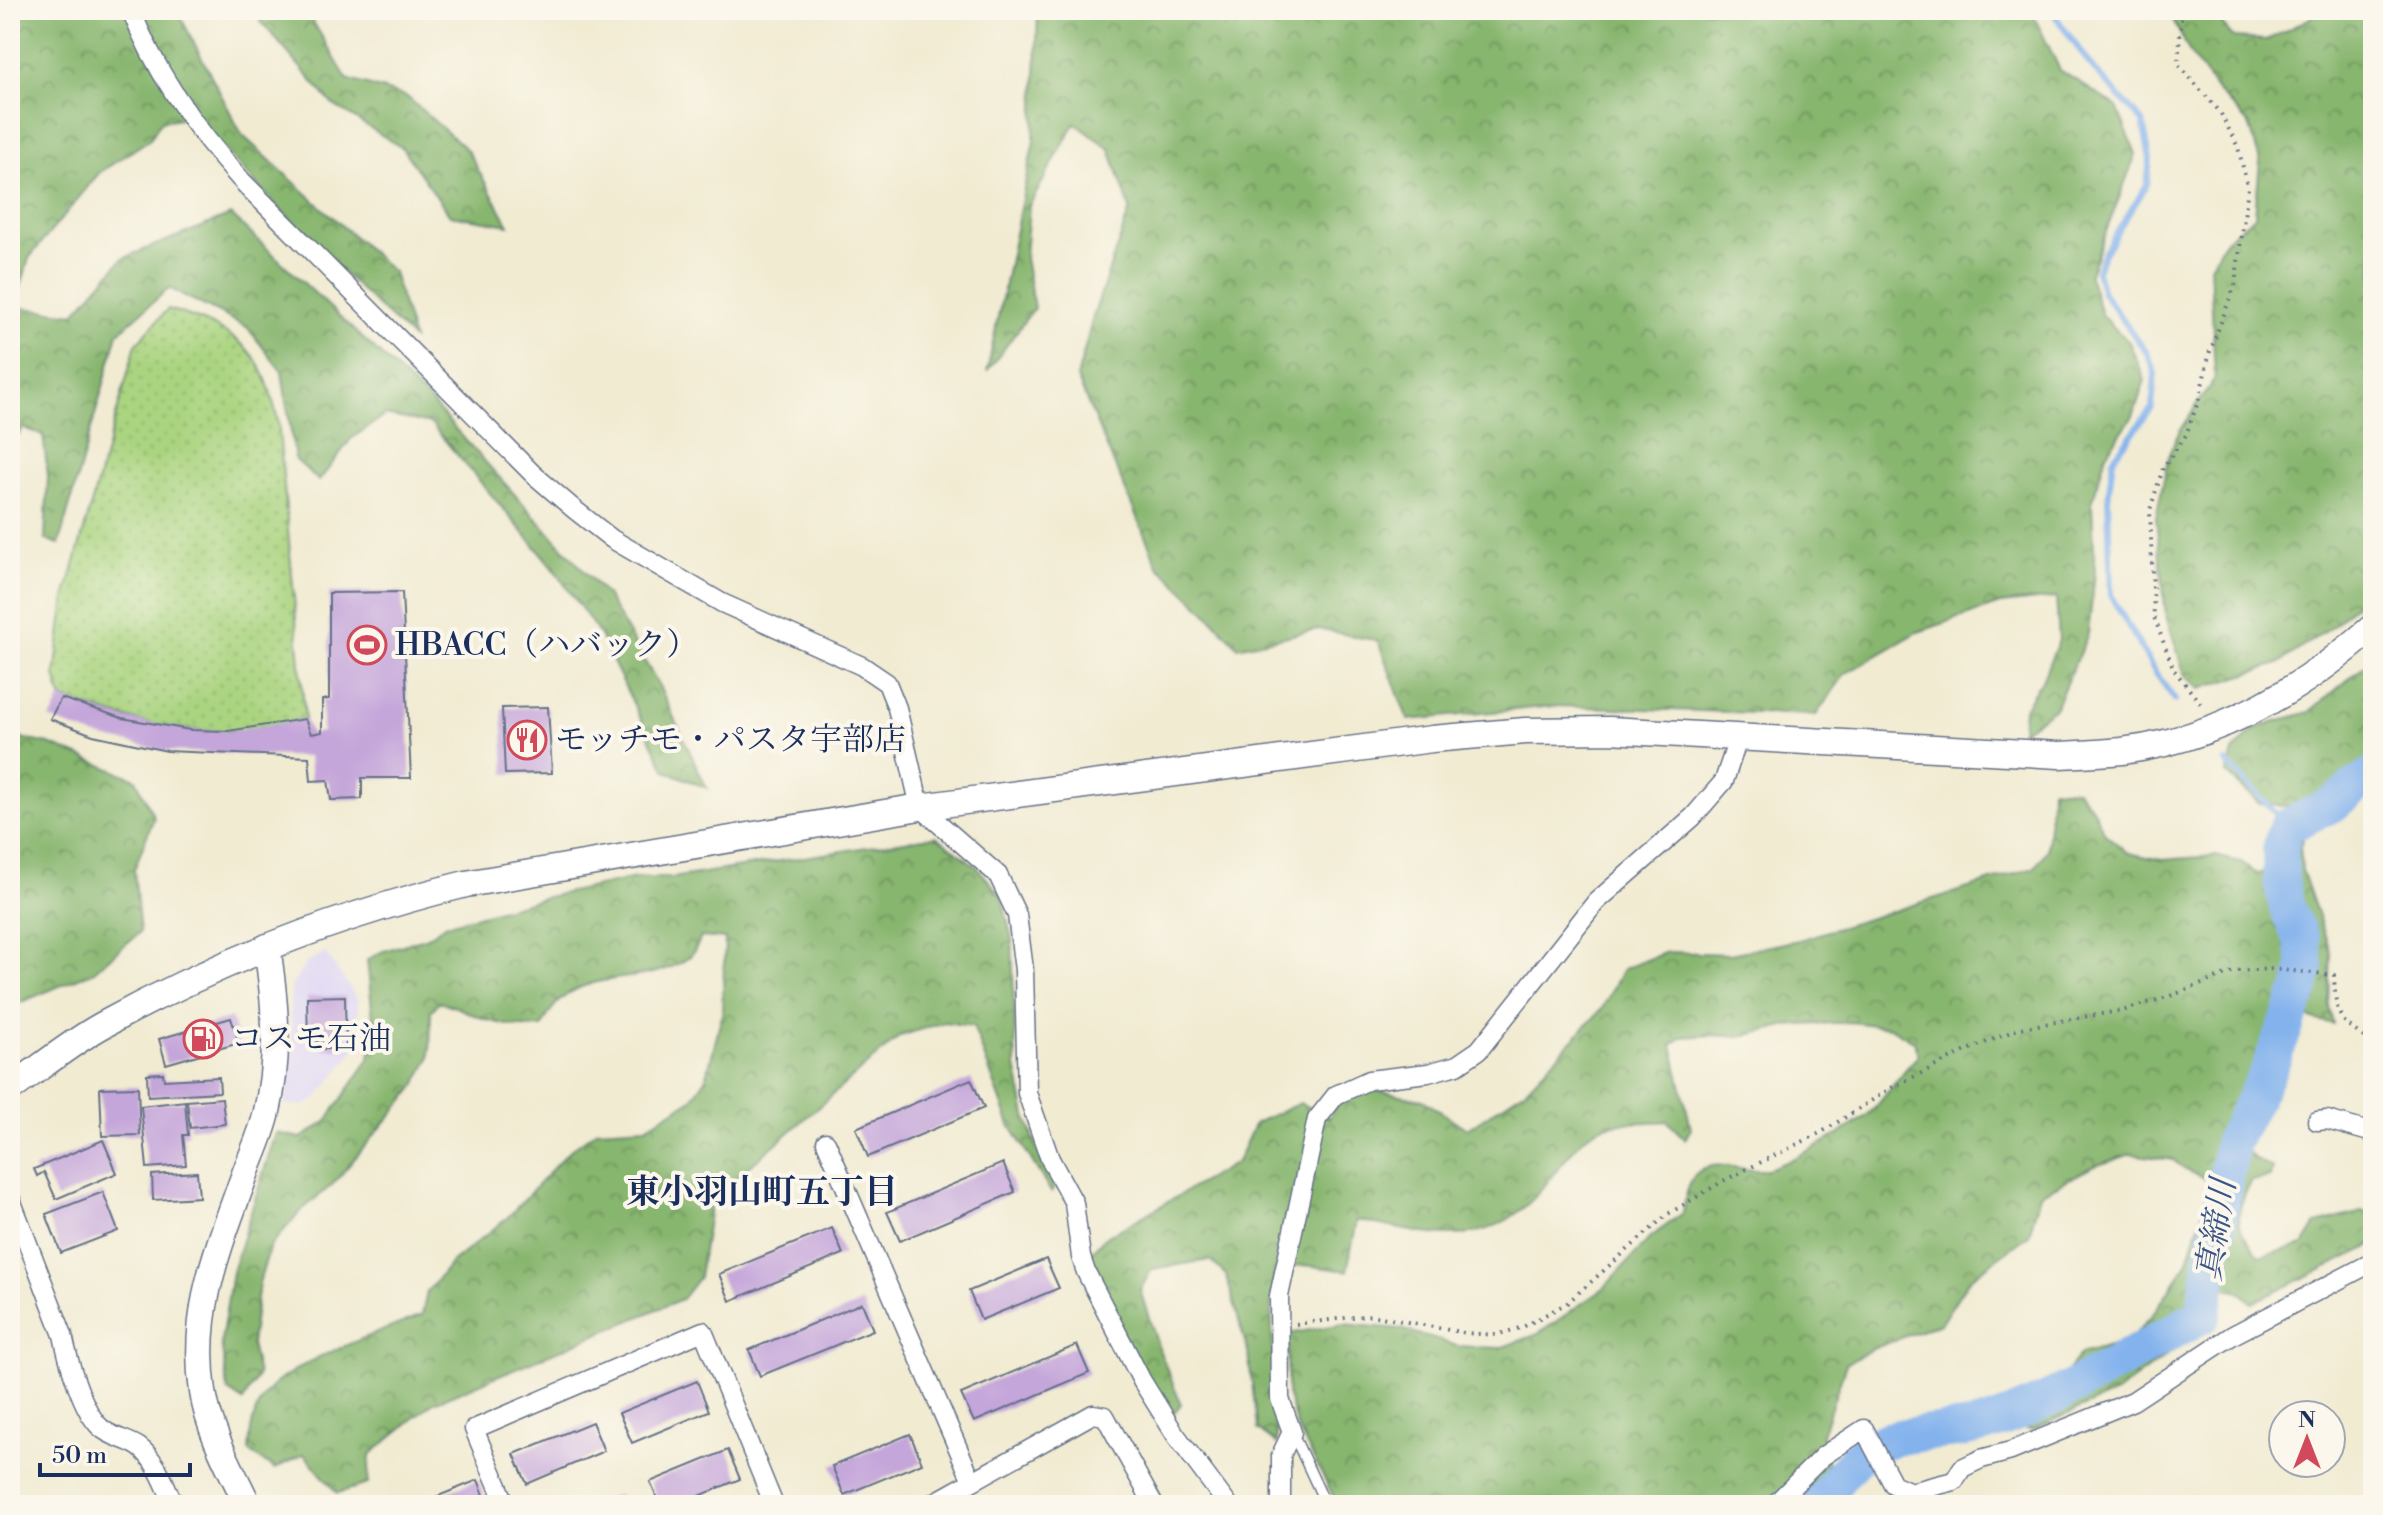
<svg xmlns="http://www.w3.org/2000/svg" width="2383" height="1515" font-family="'Libre Bodoni','Noto Serif JP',serif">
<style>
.built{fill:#ddd5f6}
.grass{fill:url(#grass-dots);stroke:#62826f;stroke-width:2}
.forest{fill:url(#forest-crowns);stroke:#517266;stroke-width:2}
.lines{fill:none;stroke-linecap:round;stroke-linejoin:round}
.stream{stroke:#83b2ed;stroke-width:6}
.river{stroke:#83b2ed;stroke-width:36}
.building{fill:#c4a6da}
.lane-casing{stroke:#667187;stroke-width:12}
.street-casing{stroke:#667187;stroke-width:21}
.secondary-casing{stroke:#667187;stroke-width:29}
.path{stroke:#667187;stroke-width:4;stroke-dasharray:2 6;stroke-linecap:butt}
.lane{stroke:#fff;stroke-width:9}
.street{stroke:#fff;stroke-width:18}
.secondary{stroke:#fff;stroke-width:26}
.labels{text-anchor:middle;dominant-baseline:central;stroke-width:8;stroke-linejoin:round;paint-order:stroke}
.poi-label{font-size:32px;fill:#1b2f5e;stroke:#fbf7ec;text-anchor:start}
.neighbourhood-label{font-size:34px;font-weight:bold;fill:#1b2f5e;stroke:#fbf7ec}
.water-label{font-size:34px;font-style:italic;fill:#3a5689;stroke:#fbf7ec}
</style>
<defs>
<pattern id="grass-dots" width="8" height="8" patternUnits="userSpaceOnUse" patternTransform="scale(2)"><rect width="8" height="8" fill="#aad480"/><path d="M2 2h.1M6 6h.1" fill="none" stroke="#92b671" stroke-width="1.8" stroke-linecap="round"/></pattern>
<pattern id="forest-crowns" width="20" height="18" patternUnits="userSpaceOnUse" patternTransform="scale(2)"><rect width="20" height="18" fill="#87b66e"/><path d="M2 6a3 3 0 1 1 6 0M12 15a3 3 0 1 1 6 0" fill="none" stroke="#6e945e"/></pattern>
</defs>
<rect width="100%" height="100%" fill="#fbf7ec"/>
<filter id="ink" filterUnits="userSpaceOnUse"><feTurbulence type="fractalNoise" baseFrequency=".0125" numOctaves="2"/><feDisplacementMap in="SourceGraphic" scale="16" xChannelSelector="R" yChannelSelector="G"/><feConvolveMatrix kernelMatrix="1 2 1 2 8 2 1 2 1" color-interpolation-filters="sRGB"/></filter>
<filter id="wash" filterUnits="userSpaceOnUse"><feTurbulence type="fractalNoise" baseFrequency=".006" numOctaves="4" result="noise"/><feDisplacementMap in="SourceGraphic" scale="32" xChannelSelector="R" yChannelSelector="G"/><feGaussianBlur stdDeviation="1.8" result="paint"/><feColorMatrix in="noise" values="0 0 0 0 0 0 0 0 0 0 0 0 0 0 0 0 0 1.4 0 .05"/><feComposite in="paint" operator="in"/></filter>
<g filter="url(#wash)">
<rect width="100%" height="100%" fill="#f1ebd2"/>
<!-- built -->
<polygon class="built" points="325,952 358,1000 357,1047 317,1098 306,1105 294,1106 285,1104 290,1080 292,1041 290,1006 292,985 306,963"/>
<!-- grass -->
<path class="grass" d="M168,309C200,318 242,334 259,365C269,382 273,402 278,420L305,719C279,724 252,731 225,731C168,732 114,716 61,698L55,675L65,598L136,344Z"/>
<!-- forest -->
<g class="forest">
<path d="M10,10H177L242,135L393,272L413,339C336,268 263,195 195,116L161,121L150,139L99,173L29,258L15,307L74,314L123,258L231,215L430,401L606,595L658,684L707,788L666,771L600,635L551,565L431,424L385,415L351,439L319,481L295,459L282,372L247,327L169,288L118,333L59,544L45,539L48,476L43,435L23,428L10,447Z"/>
<polygon points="251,10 306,10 347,79 407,97 467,150 509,225 450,215 402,148 332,104"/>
<polygon points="1038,10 2031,10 2060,70 2117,107 2136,154 2089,276 2102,316 2129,342 2145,380 2133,416 2106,454 2092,503 2095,572 2088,634 2055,708 2022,731 2024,708 2042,680 2059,640 2056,598 2000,604 1918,632 1845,674 1816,715 1555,706 1408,720 1378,641 1319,629 1238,647 1203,609 1158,566 1077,378 1093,317 1130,209 1110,149 1075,123 1029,206 1025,258 1034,308 987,372 1034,140"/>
<polygon points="2171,10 2210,10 2234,38 2267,40 2311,18 2318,10 2373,10 2373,587 2334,625 2278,664 2200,689 2185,676 2166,616 2156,518 2169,454 2181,428 2215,378 2210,266 2226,239 2255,216 2260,161 2249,124 2219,93 2191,55 2171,16"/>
<polygon points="2373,659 2373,803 2352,779 2306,808 2260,804 2227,774 2233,752 2256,728 2309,712"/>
<polygon points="10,736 49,744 136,779 154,817 134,870 140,932 93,972 10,1007"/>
<path d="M2052,788L2077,790L2092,808L2105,834L2128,853L2162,860L2215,856L2241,862L2257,874L2280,868C2285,849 2288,833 2308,825L2300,846L2302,870L2331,953L2329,1007L2333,1024L2301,1016L2263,1065L2238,1143L2255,1159L2273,1169L2270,1177L2252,1181C2232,1212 2235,1232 2261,1256L2303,1245L2316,1224L2362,1212H2373V1245L2252,1303L2241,1292L2225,1289L2209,1316L2170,1353L2116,1393L2032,1430L2014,1428L2011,1407L2064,1375L2081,1354L2128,1341L2151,1317L2187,1263L2210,1190L2218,1182L2189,1172L2173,1160L2131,1154L2092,1167L2040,1194L2029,1235L1970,1278L1941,1323L1872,1349L1846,1364L1822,1434L1828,1467L1850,1476L1836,1505H1338L1297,1427L1287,1393L1288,1334L1343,1324L1401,1329L1457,1346L1500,1348L1538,1334L1604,1288L1651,1237L1683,1213C1686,1198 1687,1178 1701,1170C1719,1159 1744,1172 1762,1170C1783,1167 1861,1124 1875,1108C1890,1091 1901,1072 1918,1056L1915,1042L1890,1027L1851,1022L1784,1026L1740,1037L1712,1035L1682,1037L1672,1045L1691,1128L1685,1139L1667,1121C1644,1124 1616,1119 1595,1130C1579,1139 1554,1174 1542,1189C1487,1255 1431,1235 1357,1220L1347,1271L1304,1265L1275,1269L1271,1305L1277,1444L1258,1430L1248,1352L1226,1275L1210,1260L1152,1269L1140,1290L1160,1352L1181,1404L1171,1416L1118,1333L1087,1257L1103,1239L1237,1162L1255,1123L1300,1103L1329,1118L1340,1097L1373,1089L1423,1100L1467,1129L1525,1090L1602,1009L1623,969L1667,952L1730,954L1799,940L2034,868L2047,850Z"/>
<path d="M936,836L976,866L1001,895L1012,939L1016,1066L1026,1116L1041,1159L1055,1188L1051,1192L1010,1125L973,1026L944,1022L900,1036L711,1200L699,1277L682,1299L432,1403L370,1455L368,1484L337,1493L304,1454L274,1469L249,1451C250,1431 253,1410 266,1393C290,1362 384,1331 422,1315L427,1292L450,1264L507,1218L569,1151L597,1130L646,1127L692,1099L706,1079L722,1015L725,939L701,937C698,944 694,954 688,958C641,992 570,960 542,1027C519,1029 496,1024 474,1015C462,1010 452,1004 439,1002L431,1011L430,1058L414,1088L333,1184L302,1210L270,1246L259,1283L251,1344L258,1375L243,1401L228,1391L221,1342L232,1272L276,1133L301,1138L326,1122L369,1059L374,1028L367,960L381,952L425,938L445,925L547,897L636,878H672Z"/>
</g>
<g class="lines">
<!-- stream -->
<g class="stream">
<polyline points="2051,10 2091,66 2143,122 2150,159 2147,184 2103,255 2097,271 2103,293 2147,353 2155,373 2152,408 2113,459 2108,499 2111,596 2155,672 2175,700"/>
<polyline points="2226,762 2288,826"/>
</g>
<!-- river -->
<path class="river" d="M1820,1505C1830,1488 1855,1455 1872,1446C1910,1428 1957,1436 1997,1421C2069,1395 2135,1351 2203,1315L2232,1142L2268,1071L2300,991L2306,965L2302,940L2287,909L2281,881L2280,851L2284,833L2288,826L2331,805L2373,774"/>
</g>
<g id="blocks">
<!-- building -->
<g class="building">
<polygon points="402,592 411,778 362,778 362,799 331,800 328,780 311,781 309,757 167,751 93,735 50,719 61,698 122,718 190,730 228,731 305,719 311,734 322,732 322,700 329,699 329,593"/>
<polygon points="548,707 552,773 505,774 502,708"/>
<polygon points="345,996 346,1049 323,1049 323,1042 308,1042 307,997"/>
<polygon points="231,1018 239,1043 166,1064 159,1039"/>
<polygon points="163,1073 164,1080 219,1077 220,1092 148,1096 147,1074"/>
<polygon points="971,1079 984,1108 868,1157 856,1128"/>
<polygon points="138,1087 140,1135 102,1136 100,1088"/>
<polygon points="222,1098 225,1124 190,1128 187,1101"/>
<polygon points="185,1101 188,1135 183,1135 186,1165 147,1168 141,1106"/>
<polygon points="103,1140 117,1173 56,1199 44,1172 37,1176 34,1169"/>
<polygon points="1003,1163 1015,1192 900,1241 887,1212"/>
<polygon points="197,1172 199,1197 153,1200 152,1175"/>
<polygon points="103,1192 118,1231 61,1253 46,1214"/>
<polygon points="832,1228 843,1254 730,1301 719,1274"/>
<polygon points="1046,1259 1059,1288 981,1320 969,1291"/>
<polygon points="862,1303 873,1330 760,1376 749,1350"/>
<polygon points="1077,1345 1089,1373 974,1422 961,1394"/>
<polygon points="697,1381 709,1411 632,1443 619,1413"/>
<polygon points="592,1422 604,1451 527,1484 514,1454"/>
<polygon points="910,1434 922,1463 844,1495 832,1466"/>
<polygon points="728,1450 740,1479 678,1505 660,1505 650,1482"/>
<polygon points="478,1480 488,1505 416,1505"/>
<polygon points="619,1494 624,1505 593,1505"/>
</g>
</g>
</g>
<g filter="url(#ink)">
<use href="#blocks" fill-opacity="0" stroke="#667187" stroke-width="2"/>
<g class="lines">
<!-- lane casing -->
<g class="lane-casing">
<polyline id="lane" points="1292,1432 1326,1505"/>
</g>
<!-- street casing -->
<g class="street-casing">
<g id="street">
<path d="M131,10C156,74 196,130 242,181L533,474L575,510L612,539L722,603L862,666L887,683L897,708L920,807L998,875L1017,915L1024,970L1027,1093L1050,1159L1074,1203L1081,1257L1086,1272L1142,1381L1175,1434L1228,1505"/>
<polyline points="2317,1121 2327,1120 2373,1133"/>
<polyline points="826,1142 972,1481"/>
<path d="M10,1197L63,1335C68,1360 82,1410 100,1427C110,1437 127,1439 139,1447C157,1460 165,1485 174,1505"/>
<polyline points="506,1505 474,1429 703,1331 774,1505"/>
<polyline points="930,1505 1093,1414 1105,1416 1154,1505"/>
<polyline points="1281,1505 1281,1455 1292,1432 1280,1399 1279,1296 1317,1119 1336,1095 1369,1080 1428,1073 1457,1065 1479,1050 1596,902 1693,817 1724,781 1739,736"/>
<polyline points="1774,1505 1823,1456 1864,1429 1893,1484 1911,1492 1954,1481 1962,1468 1981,1459 2011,1451 2133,1401 2233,1335 2373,1262"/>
</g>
</g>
<!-- secondary casing -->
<g class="secondary-casing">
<g id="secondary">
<path d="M10,1089C40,1068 69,1044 101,1026C216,963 338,915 466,884L920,807L1432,739L1525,731L1609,730L2060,755C2081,754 2102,753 2122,751C2218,739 2302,690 2373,627"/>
<path d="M248,1505C231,1469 209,1432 203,1392C191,1310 218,1249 245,1174C252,1155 261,1136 266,1116C280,1057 276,1007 267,947"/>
</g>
</g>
<!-- path -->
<g class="path">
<polyline points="2182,10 2178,64 2220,112 2238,147 2248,188 2235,285 2210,351 2199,399 2186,435 2163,468 2150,510 2154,617 2174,670 2204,708"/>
<path d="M1296,1324L1371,1315L1465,1333L1496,1335L1523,1327L1567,1303L1668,1214L1725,1180L1822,1132L1893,1087L1966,1051L2020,1028L2125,1010L2170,996L2236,971L2272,969L2334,975C2336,1020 2338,1018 2373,1044"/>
<polyline points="902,1505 914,1498"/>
</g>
<!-- lane -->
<use href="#lane" class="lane"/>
<!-- street -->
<use href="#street" class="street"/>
<!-- secondary -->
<use href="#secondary" class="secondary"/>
</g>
</g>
<!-- icons -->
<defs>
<g id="stadium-ring" transform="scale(2)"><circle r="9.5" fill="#fbf7ec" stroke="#d1495b" stroke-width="1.5"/><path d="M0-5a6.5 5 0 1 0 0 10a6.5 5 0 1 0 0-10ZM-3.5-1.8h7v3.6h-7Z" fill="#d1495b"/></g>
<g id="restaurant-ring" transform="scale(2)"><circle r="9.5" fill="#fbf7ec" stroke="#d1495b" stroke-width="1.5"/><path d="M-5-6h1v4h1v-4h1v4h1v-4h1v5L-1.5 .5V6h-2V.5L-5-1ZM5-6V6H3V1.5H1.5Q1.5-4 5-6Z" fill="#d1495b"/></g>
<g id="fuel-ring" transform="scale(2)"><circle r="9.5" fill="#fbf7ec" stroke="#d1495b" stroke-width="1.5"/><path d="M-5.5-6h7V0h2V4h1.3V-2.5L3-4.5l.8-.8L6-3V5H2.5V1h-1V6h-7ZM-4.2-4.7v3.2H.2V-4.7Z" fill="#d1495b"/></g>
</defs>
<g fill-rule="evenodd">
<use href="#stadium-ring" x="367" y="645"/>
<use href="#restaurant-ring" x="527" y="740"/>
<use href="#fuel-ring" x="203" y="1039"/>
</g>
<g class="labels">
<!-- poi labels -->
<g class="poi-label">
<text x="395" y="645">HBACC（ハバック）</text>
<text x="555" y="740">モッチモ・パスタ宇部店</text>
<text x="231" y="1039">コスモ石油</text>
</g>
<!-- neighbourhood labels -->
<g class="neighbourhood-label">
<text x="762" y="1193">東小羽山町五丁目</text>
</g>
<!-- water labels -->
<g class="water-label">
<text transform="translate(2217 1230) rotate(-81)">真締川</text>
</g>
</g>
<!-- margin -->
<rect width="2383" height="1515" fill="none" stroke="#fbf7ec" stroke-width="40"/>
<!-- north arrow -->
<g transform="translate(2307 1439)"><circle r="38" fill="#fbf7ec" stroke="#a1a7b3" stroke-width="2"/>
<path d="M0-6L14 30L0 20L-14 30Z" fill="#d1495b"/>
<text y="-12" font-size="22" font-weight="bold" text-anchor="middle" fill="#1b2f5e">N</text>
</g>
<!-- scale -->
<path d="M40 1463v12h150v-12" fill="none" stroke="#1b2f5e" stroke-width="4"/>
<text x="52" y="1463" font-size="24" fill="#1b2f5e" stroke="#fbf7ec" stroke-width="6" paint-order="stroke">50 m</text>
</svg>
